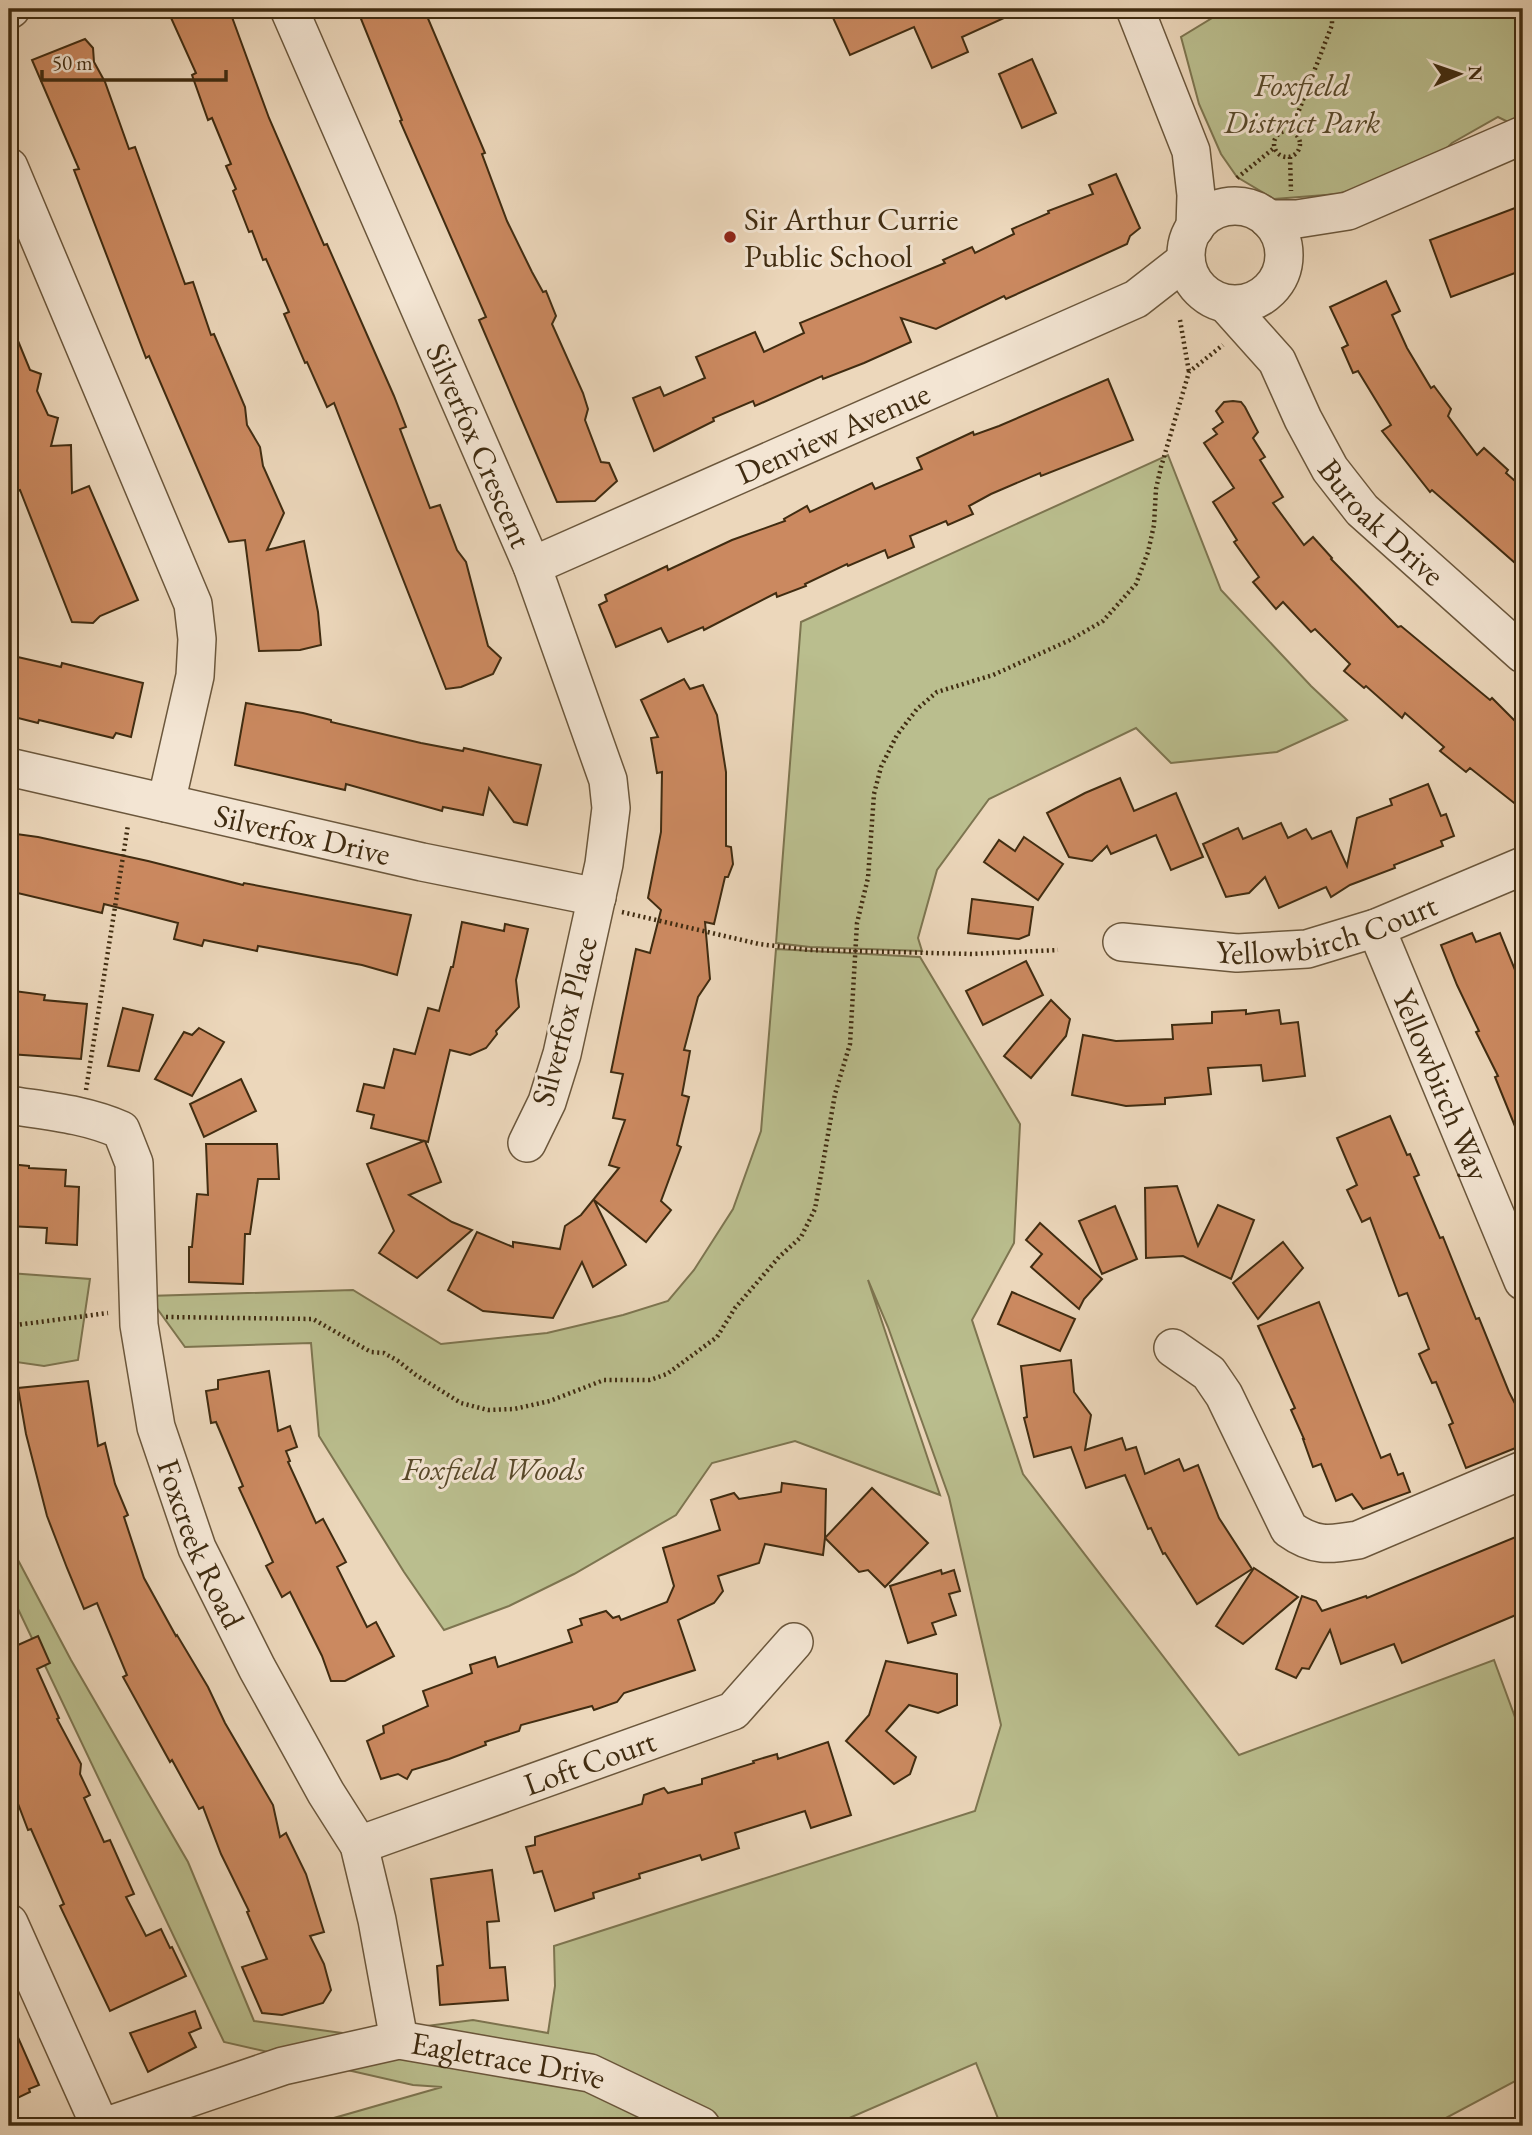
<svg xmlns="http://www.w3.org/2000/svg" width="1532" height="2135" font-family="'EB Garamond',serif">
<style>
.green{fill:#babe8e;stroke:#7d7550;stroke-width:2}
.building{fill:#cb8960;stroke:#402c11;stroke-width:2}
.lines{fill:none;stroke-linecap:round;stroke-linejoin:round}
.minor-casing{stroke:#6b573c;stroke-width:40}
.path{stroke:#402c11;stroke-width:4.5;stroke-dasharray:2 3.5;stroke-linecap:butt}
.minor{stroke:#f3e5d3;stroke-width:37}
.poi-dot{fill:#8f2418;stroke:#f3e5d3;stroke-width:2.5}
.labels{text-anchor:middle;dominant-baseline:central;stroke-width:6;stroke-linejoin:round;paint-order:stroke}
.park-label{font-size:32px;font-style:italic;fill:#58492a;stroke:#f3e5d3}
.poi-label{font-size:32px;fill:#402c11;stroke:#f3e5d3;text-anchor:start}
.street-label{font-size:32px;fill:#402c11;stroke:#f3e5d3}
</style>
<rect width="100%" height="100%" fill="#ecd7bb"/>
<filter id="stains"><feTurbulence type="fractalNoise" baseFrequency=".00286" numOctaves="4"/><feColorMatrix values="0 0 0 0 .2 0 0 0 0 .09 0 0 0 0 .02 0 0 0 .5 -.17"/></filter>
<radialGradient id="worn" r=".72"><stop offset=".6" stop-color="#630" stop-opacity="0"/><stop offset="1" stop-color="#630" stop-opacity=".3"/></radialGradient>
<!-- green -->
<g class="green">
<polygon points="1227,9 1523,9 1523,119 1512,124 1498,117 1452,143 1428,166 1338,194 1274,199 1237,177 1221,154 1199,104 1181,37"/>
<polygon points="1168,455 1221,590 1311,686 1347,720 1277,752 1171,763 1136,728 989,799 937,870 918,938 922,951 810,947 776,943 801,622"/>
<polygon points="776,949 920,957 1020,1124 1014,1243 972,1320 1023,1474 1239,1755 1494,1660 1523,1739 1523,2077 1431,2126 1001,2126 976,2063 831,2126 330,2126 327,2120 442,2087 413,2085 224,2042 9,1590 9,1543 71,1660 188,1862 254,2021 357,2035 473,2020 548,2033 555,1986 554,1946 975,1811 1001,1725 949,1497 888,1327 868,1280 940,1495 795,1441 712,1463 676,1515 574,1574 509,1606 444,1630 404,1572 319,1436 311,1343 185,1347 148,1296 353,1290 441,1344 547,1333 623,1315 668,1301 694,1270 733,1209 761,1131"/>
<polygon points="9,1273 90,1279 78,1360 44,1366 9,1361"/>
</g>
<!-- building -->
<g class="building">
<polygon points="167,9 229,9 269,118 324,245 327,244 394,396 406,427 400,429 430,508 440,505 457,550 466,562 488,646 501,658 493,674 461,687 446,689 334,403 327,407 307,362 305,363 284,314 289,312 266,259 263,260 252,231 249,232 233,191 236,189 226,166 231,164 212,118 208,120 192,75 196,73"/>
<polygon points="357,9 424,9 485,153 482,154 507,221 532,272 543,292 546,291 556,316 552,324 583,393 588,409 585,420 601,462 609,463 617,481 595,501 557,502 479,320 486,317 400,121 402,120"/>
<polygon points="829,9 1024,9 962,37 968,52 932,68 914,27 850,55"/>
<polygon points="85,39 93,48 94,62 105,82 129,149 135,147 185,284 193,282 211,335 214,334 245,407 247,425 260,447 263,466 284,513 267,550 304,541 318,612 321,645 300,650 259,651 245,540 229,542 149,356 146,358 74,170 79,169 32,60"/>
<polygon points="1032,59 1056,113 1022,128 999,74"/>
<polygon points="1116,174 1140,228 1130,236 1127,244 1006,299 1004,296 936,329 901,318 911,342 864,363 823,379 822,376 755,406 753,401 713,418 714,421 654,451 633,398 660,387 664,396 705,378 696,357 755,332 764,352 804,333 800,323 945,263 943,260 972,247 975,253 1014,234 1012,229 1049,213 1048,211 1093,194 1089,185"/>
<polygon points="1523,205 1523,270 1451,297 1430,240"/>
<polygon points="1386,281 1400,311 1392,315 1407,348 1431,388 1434,386 1451,409 1448,416 1477,455 1484,448 1508,470 1506,473 1523,488 1523,570 1432,490 1430,492 1382,431 1391,425 1358,371 1353,373 1342,348 1348,345 1330,307"/>
<polygon points="9,319 30,370 41,374 37,391 48,415 58,418 51,446 71,445 72,493 89,486 138,600 100,616 93,623 72,622 20,490 17,491 9,470"/>
<polygon points="1108,379 1133,440 1041,476 1040,473 991,494 969,506 973,514 948,525 946,521 910,536 914,547 888,558 885,550 848,566 847,564 805,584 806,586 777,597 776,593 704,630 703,627 668,642 661,628 616,647 599,605 607,601 605,595 667,566 668,570 732,540 785,521 784,519 807,506 810,512 872,483 875,489 922,469 917,458 973,432 974,435 999,426"/>
<polygon points="1233,401 1241,402 1245,407 1258,432 1253,438 1265,457 1260,460 1283,497 1273,503 1304,545 1313,537 1332,558 1331,559 1398,627 1401,626 1490,700 1492,698 1523,729 1523,810 1470,768 1466,772 1440,751 1444,747 1405,713 1402,718 1366,686 1364,688 1344,671 1350,664 1315,629 1311,632 1283,602 1276,609 1253,582 1259,577 1234,542 1237,540 1213,502 1234,488 1204,443 1217,434 1213,429 1223,422 1216,411 1224,402"/>
<polygon points="9,655 61,667 62,663 143,683 131,737 116,733 113,738 39,720 38,723 14,717 14,710 9,707"/>
<polygon points="684,679 690,689 703,685 717,715 726,772 726,846 731,847 733,864 728,877 725,877 714,924 705,922 710,979 698,997 684,1050 690,1051 682,1095 689,1097 677,1145 681,1147 661,1201 671,1210 646,1242 594,1200 626,1265 593,1287 582,1262 553,1318 483,1311 448,1290 477,1232 513,1247 513,1242 560,1249 565,1226 581,1215 619,1168 609,1165 625,1120 613,1118 623,1074 611,1072 636,949 650,953 661,910 648,898 661,832 662,772 657,773 651,738 658,737 641,700"/>
<polygon points="246,703 303,713 331,720 331,722 421,743 463,751 464,748 541,765 527,825 514,822 489,788 483,815 443,807 442,811 346,784 345,790 235,765"/>
<polygon points="1120,778 1134,811 1176,793 1203,857 1171,870 1156,835 1111,854 1107,846 1092,861 1069,857 1047,813 1085,793"/>
<polygon points="1428,784 1441,816 1446,814 1454,836 1441,841 1443,846 1394,865 1395,868 1350,885 1331,897 1326,887 1279,908 1265,877 1249,893 1226,897 1203,844 1238,828 1243,839 1281,823 1288,838 1306,829 1312,839 1331,831 1347,866 1357,818 1392,805 1390,799"/>
<polygon points="9,833 38,837 148,861 243,885 244,883 411,915 397,975 362,965 258,946 257,951 204,940 202,946 174,939 178,923 104,904 102,913 9,891"/>
<polygon points="1024,837 1063,864 1038,900 984,862 999,840 1015,851"/>
<polygon points="972,899 1033,907 1029,935 1019,939 968,933"/>
<polygon points="462,922 504,931 505,924 528,929 516,980 519,1007 496,1031 497,1034 486,1048 470,1055 450,1050 428,1142 425,1141 441,1182 409,1195 452,1222 472,1230 417,1278 379,1253 394,1231 367,1164 424,1141 371,1128 374,1115 357,1111 364,1084 384,1088 394,1049 415,1054 428,1008 439,1011 451,967 453,967"/>
<polygon points="1472,933 1476,942 1500,933 1515,970 1523,967 1523,1146 1495,1077 1498,1076 1476,1032 1479,1031 1457,985 1441,945"/>
<polygon points="1026,961 1043,995 983,1025 966,991"/>
<polygon points="14,991 45,995 44,1000 87,1004 81,1059 9,1054 9,1026"/>
<polygon points="1051,1000 1070,1019 1066,1036 1031,1078 1004,1056"/>
<polygon points="123,1008 153,1015 139,1071 108,1066"/>
<polygon points="1246,1010 1246,1014 1279,1010 1281,1024 1298,1022 1305,1076 1263,1081 1261,1065 1208,1068 1211,1094 1165,1098 1165,1104 1126,1106 1072,1095 1083,1035 1116,1041 1173,1039 1172,1025 1212,1023 1212,1012"/>
<polygon points="199,1028 224,1042 192,1096 155,1079 184,1032 192,1035"/>
<polygon points="241,1079 256,1111 204,1137 190,1104"/>
<polygon points="1390,1116 1407,1155 1410,1154 1419,1175 1414,1177 1440,1238 1443,1237 1476,1319 1479,1318 1509,1392 1523,1419 1523,1445 1466,1468 1449,1425 1453,1423 1436,1382 1432,1383 1419,1354 1429,1349 1407,1293 1399,1296 1370,1218 1362,1222 1347,1190 1357,1185 1337,1138"/>
<polygon points="206,1144 277,1144 279,1179 258,1179 250,1234 245,1234 243,1284 189,1282 189,1247 192,1247 197,1194 208,1195"/>
<polygon points="9,1164 29,1166 29,1168 66,1170 65,1186 79,1187 77,1245 46,1243 47,1228 9,1226"/>
<polygon points="1177,1186 1198,1246 1218,1205 1254,1220 1231,1279 1183,1256 1146,1258 1145,1188"/>
<polygon points="1115,1206 1137,1259 1102,1274 1079,1221"/>
<polygon points="1040,1223 1102,1279 1084,1299 1079,1309 1031,1267 1042,1254 1026,1240"/>
<polygon points="1283,1242 1303,1268 1258,1319 1233,1283"/>
<polygon points="1012,1292 1075,1319 1060,1351 998,1324"/>
<polygon points="1319,1302 1381,1458 1390,1454 1398,1475 1403,1473 1410,1492 1363,1509 1352,1494 1336,1501 1321,1464 1313,1467 1303,1439 1304,1439 1291,1410 1295,1408 1258,1326"/>
<polygon points="1071,1360 1074,1392 1091,1415 1085,1450 1122,1438 1126,1450 1136,1447 1145,1474 1179,1459 1184,1471 1198,1465 1219,1518 1252,1569 1197,1604 1165,1553 1163,1554 1151,1528 1148,1529 1125,1475 1086,1488 1071,1447 1034,1457 1024,1418 1027,1417 1021,1366"/>
<polygon points="269,1371 278,1431 290,1426 297,1447 286,1451 290,1461 288,1462 316,1523 323,1519 346,1562 337,1567 367,1627 376,1622 394,1656 345,1681 331,1681 322,1656 290,1592 282,1597 266,1566 273,1562 239,1488 243,1486 216,1422 211,1423 206,1391 218,1389 218,1380"/>
<polygon points="88,1381 98,1446 105,1443 115,1484 128,1515 124,1517 144,1578 176,1636 177,1635 208,1687 225,1723 273,1805 280,1837 286,1833 306,1874 324,1932 310,1936 324,1964 331,1990 323,2003 282,2015 262,2013 242,1967 267,1959 247,1912 249,1911 221,1854 203,1807 199,1809 172,1760 170,1762 123,1677 127,1675 97,1603 84,1609 67,1568 47,1516 26,1434 18,1388"/>
<polygon points="782,1483 826,1489 825,1538 872,1488 928,1543 885,1587 868,1570 859,1572 825,1538 823,1555 765,1544 759,1563 718,1576 723,1591 714,1603 678,1620 695,1670 624,1693 617,1702 594,1710 592,1706 521,1725 519,1731 485,1742 486,1745 449,1759 412,1770 407,1779 398,1774 381,1779 367,1741 384,1733 383,1726 428,1706 423,1691 472,1673 470,1665 495,1657 498,1667 572,1642 568,1630 582,1625 580,1619 606,1611 613,1618 619,1616 621,1620 667,1602 674,1586 663,1548 720,1530 711,1500 734,1493 739,1499 781,1492"/>
<polygon points="1523,1534 1523,1612 1402,1663 1394,1644 1341,1664 1330,1630 1309,1669 1302,1668 1296,1678 1276,1669 1302,1596 1316,1601 1322,1611 1366,1596 1367,1598"/>
<polygon points="1254,1568 1298,1597 1243,1644 1216,1626"/>
<polygon points="941,1570 942,1574 954,1570 960,1591 949,1594 956,1615 932,1623 936,1634 908,1643 890,1586"/>
<polygon points="38,1636 50,1663 37,1669 59,1718 57,1719 81,1764 80,1774 90,1795 84,1798 104,1842 110,1840 134,1894 126,1897 146,1936 161,1929 170,1948 172,1947 186,1976 110,2011 60,1906 64,1904 31,1829 28,1830 9,1780 9,1649"/>
<polygon points="886,1661 957,1674 957,1705 938,1713 909,1705 886,1731 916,1757 910,1774 894,1784 846,1741 869,1715"/>
<polygon points="828,1742 851,1815 811,1828 805,1811 735,1833 739,1848 702,1860 700,1855 639,1874 640,1878 593,1893 594,1898 555,1911 542,1871 534,1873 526,1847 535,1845 535,1837 642,1804 644,1795 664,1788 668,1793 702,1784 702,1779 754,1763 753,1761 777,1754 778,1759"/>
<polygon points="492,1870 499,1921 487,1922 490,1968 505,1967 508,2000 440,2005 437,1966 443,1965 431,1879"/>
<polygon points="195,2011 201,2028 189,2033 196,2047 148,2072 130,2033"/>
<polygon points="9,2017 39,2085 29,2089 30,2092 9,2102"/>
</g>
<g class="lines">
<!-- minor casing -->
<g class="minor-casing">
<g id="minor">
<path id="s1" d="M289,9L532,566L608,780L611,808L604,864L562,1054L547,1102L527,1143"/>
<polyline points="1135,9 1191,151 1196,195 1195,228"/>
<polyline points="9,10 11,9"/>
<polyline points="9,167 193,604 197,639 195,676 166,803"/>
<circle cx="1235" cy="255" r="49"/>
<polyline points="1268,219 1297,219 1348,211 1523,135"/>
<path id="s2" d="M1226,304L1277,361L1303,419L1330,469L1362,510L1523,654"/>
<path id="s3" d="M532,566L1136,299L1186,260"/>
<path id="s4" d="M9,767L422,862L597,897"/>
<path id="s5" d="M1376,928L1523,1281"/>
<path id="s6" d="M1122,942L1237,953L1307,949L1376,928L1523,866"/>
<path id="s7" d="M9,1105C47,1111 85,1114 121,1130L134,1163L139,1325L156,1427L197,1548L257,1668L326,1793L359,1845L377,1920L399,2040"/>
<path d="M1173,1348L1209,1373L1224,1395L1289,1529C1314,1547 1329,1545 1358,1540L1523,1470"/>
<path id="s8" d="M359,1845L733,1711L794,1642"/>
<polyline points="9,1923 100,2126"/>
<path id="s9" d="M107,2126L283,2066L399,2040L590,2073L701,2126"/>
</g>
</g>
<!-- path -->
<g class="path">
<circle cx="1287" cy="144" r="13"/>
<polyline points="1291,131 1332,25 1332,9"/>
<polyline points="1290,157 1291,191"/>
<polyline points="1237,178 1274,148"/>
<polyline points="1180,320 1189,372"/>
<polyline points="622,912 759,944 810,950 972,954 1058,950"/>
<polyline points="86,1090 128,825"/>
<polyline points="166,1317 313,1319 371,1352 384,1353 398,1361 416,1375 461,1403 488,1410 514,1409 550,1401 604,1380 650,1380 667,1374 717,1337 735,1308 779,1257 801,1237 815,1209 835,1094 850,1044 857,923 868,878 874,794 881,767 897,735 917,709 937,692 993,675 1070,640 1103,621 1136,584 1148,552 1154,525 1156,489 1161,467 1189,372 1223,345"/>
<polyline points="9,1326 108,1313"/>
</g>
<!-- minor -->
<use href="#minor" class="minor"/>
</g>
<!-- markers -->
<circle class="poi-dot" cx="730" cy="237" r="7"/>
<g class="labels">
<!-- park labels -->
<g class="park-label">
<text x="1302" y="85">Foxfield<tspan x="1302" dy="37">District Park</tspan></text>
<text x="493" y="1469">Foxfield Woods</text>
</g>
<!-- poi labels -->
<g class="poi-label">
<text x="744" y="219">Sir Arthur Currie<tspan x="744" dy="37">Public School</tspan></text>
</g>
<!-- street labels -->
<g class="street-label">
<text stroke="none"><textPath href="#s3" startOffset="329">Denview Avenue</textPath></text>
<text stroke="none"><textPath href="#s1" startOffset="476">Silverfox Crescent</textPath></text>
<text stroke="none"><textPath href="#s2" startOffset="271">Buroak Drive</textPath></text>
<text stroke="none"><textPath href="#s4" startOffset="301">Silverfox Drive</textPath></text>
<text stroke="none"><textPath href="#s6" startOffset="208">Yellowbirch Court</textPath></text>
<text transform="translate(564 1021) rotate(-75)">Silverfox Place</text>
<text stroke="none"><textPath href="#s5" startOffset="170">Yellowbirch Way</textPath></text>
<text stroke="none"><textPath href="#s7" startOffset="541">Foxcreek Road</textPath></text>
<text stroke="none"><textPath href="#s8" startOffset="245">Loft Court</textPath></text>
<text stroke="none"><textPath href="#s9" startOffset="416">Eagletrace Drive</textPath></text>
</g>
</g>
<!-- margin -->
<rect width="1532" height="2135" fill="none" stroke="#ecd7bb" stroke-width="35"/>
<rect x="10" y="10" width="1511" height="2114" fill="none" stroke="#402c11" stroke-width="3.5"/>
<rect x="18" y="18" width="1497" height="2100" fill="none" stroke="#402c11" stroke-width="2"/>
<!-- north arrow -->
<g transform="translate(1459 74) rotate(88)" stroke="#f3e5d3" stroke-width="5" paint-order="stroke">
<path d="M0-5L12 26L0 18L-12 26Z" fill="#402c11"/>
<text y="-10" font-size="19" font-weight="bold" text-anchor="middle" fill="#402c11">N</text>
</g>
<!-- scale -->
<path d="M42 70v10h184v-10" fill="none" stroke="#402c11" stroke-width="3.5"/>
<text x="52" y="70" font-size="21" fill="#402c11" stroke="#f3e5d3" stroke-width="5" paint-order="stroke">50 m</text>
<rect width="100%" height="100%" filter="url(#stains)"/>
<rect width="100%" height="100%" fill="url(#worn)"/>
</svg>
